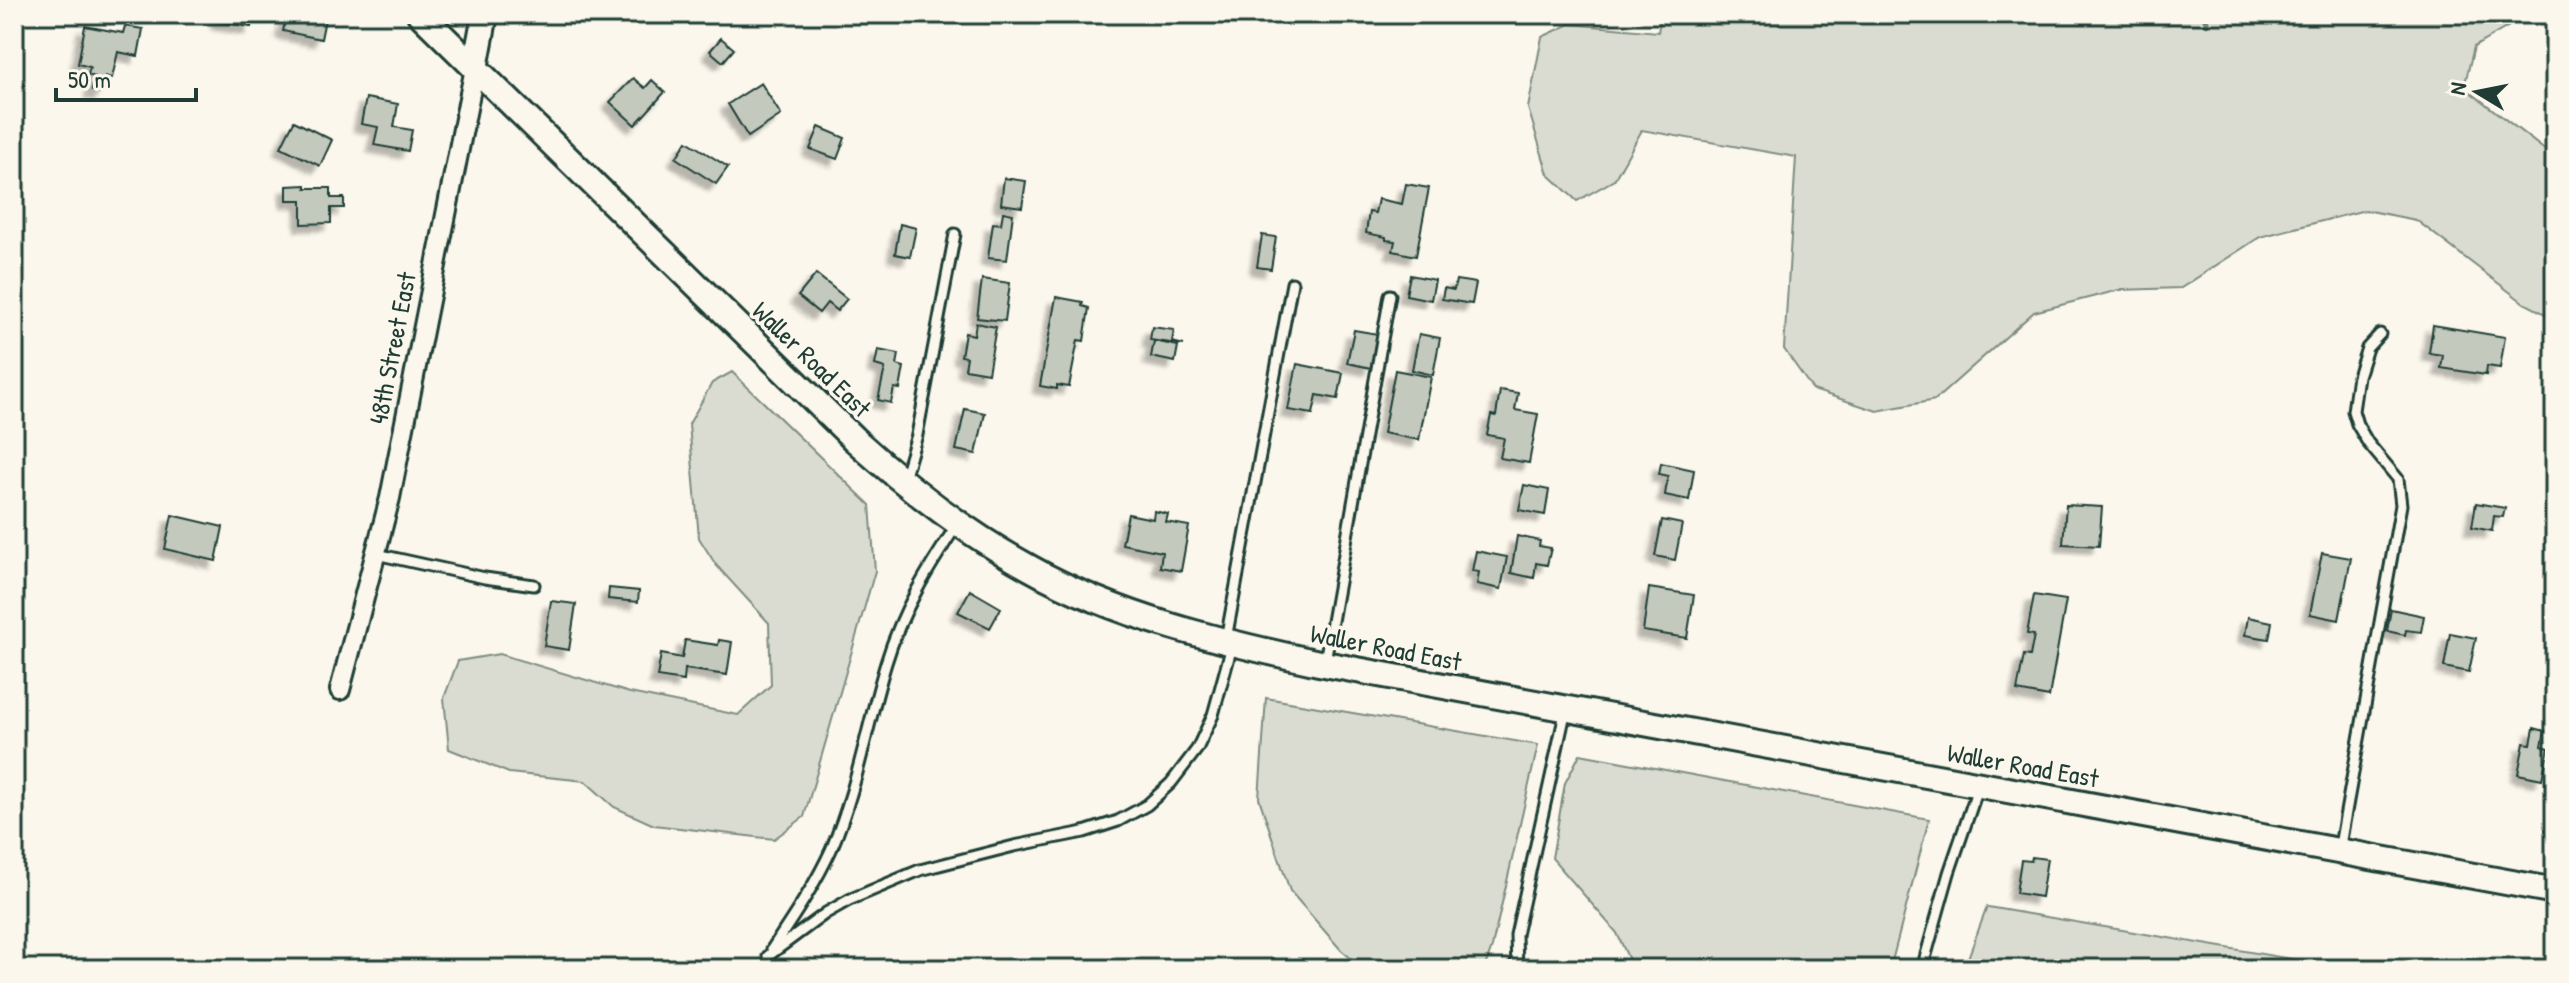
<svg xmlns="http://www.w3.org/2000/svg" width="2569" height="983" font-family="'Patrick Hand',sans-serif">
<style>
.green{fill:#dbdcd1;stroke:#7d8c82;stroke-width:2}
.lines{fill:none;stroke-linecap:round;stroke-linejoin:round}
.stream{stroke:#74847b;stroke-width:6}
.building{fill:#c4c9be;stroke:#1f3d34;stroke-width:2;filter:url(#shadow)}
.lane-casing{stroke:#1f3d34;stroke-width:15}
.street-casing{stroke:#1f3d34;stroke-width:24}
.secondary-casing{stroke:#1f3d34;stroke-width:30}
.lane{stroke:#fbf7ec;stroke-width:9}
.street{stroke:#fbf7ec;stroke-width:18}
.secondary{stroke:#fbf7ec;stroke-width:24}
.labels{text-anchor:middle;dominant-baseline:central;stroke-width:7;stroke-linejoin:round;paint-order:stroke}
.street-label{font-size:26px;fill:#1f3d34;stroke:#fbf7ec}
</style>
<defs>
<filter id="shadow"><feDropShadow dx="-7" dy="7" stdDeviation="2" flood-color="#0004"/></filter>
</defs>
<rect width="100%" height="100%" fill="#fbf7ec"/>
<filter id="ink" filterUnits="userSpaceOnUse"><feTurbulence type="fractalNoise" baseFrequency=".0125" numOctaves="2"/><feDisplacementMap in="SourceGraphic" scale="16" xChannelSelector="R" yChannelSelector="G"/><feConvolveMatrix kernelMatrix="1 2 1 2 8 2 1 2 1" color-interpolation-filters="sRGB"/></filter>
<g filter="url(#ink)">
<!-- green -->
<g class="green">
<polygon points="1661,14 2529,14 2474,47 2464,87 2555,158 2555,319 2524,303 2416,220 2365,210 2260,237 2181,288 2119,290 2034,312 1935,400 1877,411 1813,390 1784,349 1796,157 1642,130 1614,180 1577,201 1548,174 1528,108 1542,37 1570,24 1658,32"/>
<polygon points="732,372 870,505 875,571 804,817 774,839 654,825 614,807 585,781 509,773 449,749 444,698 458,661 499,654 630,693 738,715 771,685 769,623 716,565 699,538 689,424 712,383"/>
<polygon points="1266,698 1538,745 1492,947 1484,969 1364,969 1341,950 1290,891 1259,798"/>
<polygon points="1580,754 1929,819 1890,969 1633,969 1617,933 1552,858 1565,783"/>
<polygon points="1987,907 1988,907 2349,969 1964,969"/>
</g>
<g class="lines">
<!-- stream -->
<polyline class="stream" points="2204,14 2207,23"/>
</g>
<!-- building -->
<g class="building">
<polygon points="220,14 253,14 251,27 218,22"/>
<polygon points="287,14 326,14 321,39 283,31"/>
<polygon points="85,26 123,33 125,26 143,29 138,56 118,52 112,78 105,76 102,93 92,91 95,77 88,75 90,67 78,64"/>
<polygon points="721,38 734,49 723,62 710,51"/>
<polygon points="633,78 645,88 652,80 665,92 635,125 610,102"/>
<polygon points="761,83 781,115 748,137 728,104"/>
<polygon points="366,98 398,104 394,127 412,130 408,151 374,145 378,127 361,124"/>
<polygon points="294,121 332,140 320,166 281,147"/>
<polygon points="819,127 845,138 837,159 810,149"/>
<polygon points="687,141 728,167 716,184 676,158"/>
<polygon points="1004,178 1026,181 1022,207 1001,204"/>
<polygon points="1406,184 1429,188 1416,256 1393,251 1395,241 1386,240 1386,237 1366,233 1369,212 1375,213 1378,199 1402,204"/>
<polygon points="306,185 306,188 331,188 331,198 344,198 344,208 331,208 331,223 302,224 302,200 287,200 287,186"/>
<polygon points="1003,212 1013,214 1007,260 988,258 993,223 1001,224"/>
<polygon points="900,224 916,228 910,257 895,254"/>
<polygon points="1262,235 1276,237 1271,269 1257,267"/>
<polygon points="816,274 847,299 837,311 827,303 819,313 798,296"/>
<polygon points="1410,275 1435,280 1431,300 1406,295"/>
<polygon points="982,279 1010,283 1005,321 977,318"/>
<polygon points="1456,280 1476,283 1472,304 1442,299 1444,288 1454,290"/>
<polygon points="1056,297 1083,302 1082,306 1089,308 1084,341 1078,340 1069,387 1057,385 1057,389 1040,386"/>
<polygon points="976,323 996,327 988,373 965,369 967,357 961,356 965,333 974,335"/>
<polygon points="2433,325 2505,337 2500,368 2487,366 2486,375 2441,368 2443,355 2429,353"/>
<polygon points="1152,327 1174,330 1172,342 1184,345 1150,340"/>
<polygon points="1354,330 1378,334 1371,368 1347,363"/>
<polygon points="1419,334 1440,338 1433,375 1412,370"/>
<polygon points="1154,341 1178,346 1175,362 1151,357"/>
<polygon points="878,350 899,354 897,365 904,367 900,389 894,388 891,403 878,400 885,368 875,365"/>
<polygon points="1297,364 1343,373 1338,399 1317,395 1313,414 1288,410"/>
<polygon points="1395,370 1431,377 1419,440 1383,433"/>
<polygon points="1500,390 1518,393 1515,410 1538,414 1529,463 1500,458 1504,438 1487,435 1491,415 1496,416"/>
<polygon points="965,409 985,413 976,454 956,450"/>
<polygon points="1661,463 1694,470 1689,500 1665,495 1668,476 1659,474"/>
<polygon points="1524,485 1549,490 1545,515 1519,510"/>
<polygon points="2476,503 2505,508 2503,517 2494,516 2492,531 2472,527"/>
<polygon points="2066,505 2102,507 2099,546 2063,544"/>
<polygon points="1154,511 1168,514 1166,522 1189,526 1181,571 1160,567 1162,552 1122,544 1128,514 1153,519"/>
<polygon points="172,515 223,527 216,561 165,549"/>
<polygon points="1662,520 1682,524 1675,560 1655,556"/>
<polygon points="1517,536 1540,541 1539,546 1551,548 1547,565 1536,563 1534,578 1511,573"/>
<polygon points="1476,551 1507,557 1501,589 1477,584 1479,572 1472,571"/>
<polygon points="2322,553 2351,558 2339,620 2310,614"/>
<polygon points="609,588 639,591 638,602 608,599"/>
<polygon points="1649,588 1694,595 1687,638 1643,631"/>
<polygon points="970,590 1001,608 990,628 958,612"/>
<polygon points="2034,595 2066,600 2049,697 2017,691 2024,655 2030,656 2034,635 2027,634"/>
<polygon points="551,601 576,604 569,650 544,646"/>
<polygon points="2391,609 2424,616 2421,632 2406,630 2405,635 2387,631"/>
<polygon points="2248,617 2272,622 2269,639 2245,635"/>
<polygon points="2450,633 2476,638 2469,672 2444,667"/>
<polygon points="685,640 718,645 719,640 732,642 727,675 685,669 684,681 657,677 661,654 682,658"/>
<polygon points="2534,728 2545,731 2542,746 2549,748 2542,779 2518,774 2524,743 2531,744"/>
<polygon points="2032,857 2047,859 2041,897 2016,893 2021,860 2031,861"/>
</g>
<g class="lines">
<!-- lane casing -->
<g class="lane-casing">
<g id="lane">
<polyline points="904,478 917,435 955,234"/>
<polyline points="376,554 485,578 534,585"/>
<polyline points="1226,639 1292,283"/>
<polyline points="1325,661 1390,295"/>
<polyline points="2339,851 2401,505 2398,479 2368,443 2357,424 2353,411 2358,376 2367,348 2380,334"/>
<path d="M772,949C793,917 815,885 831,850C857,790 867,725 886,663C902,610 928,569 958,523"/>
<polyline points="768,956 826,913 849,900 920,870 1014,846 1084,832 1118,821 1147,805 1171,783 1197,749 1213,715 1232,646"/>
<polyline points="1517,969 1516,935 1566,709"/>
<polyline points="1922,969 1949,873 1979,785"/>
</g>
</g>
<!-- street casing -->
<g class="street-casing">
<polyline id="street" points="340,690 390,498 475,68"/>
</g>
<!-- secondary casing -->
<g class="secondary-casing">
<g id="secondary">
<path d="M420,14L854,439C908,488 966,533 1030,568C1117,617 1222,642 1319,663L2555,891"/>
<polyline points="475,68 485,14"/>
</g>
</g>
<!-- lane -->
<use href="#lane" class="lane"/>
<!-- street -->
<use href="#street" class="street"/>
<!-- secondary -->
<use href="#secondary" class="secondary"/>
</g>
</g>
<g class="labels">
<!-- street labels -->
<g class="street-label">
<text transform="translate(392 348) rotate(-79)">48th Street East</text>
<text transform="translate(812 359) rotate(44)">Waller Road East</text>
<text transform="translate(1386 647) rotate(11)">Waller Road East</text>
<text transform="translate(2023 765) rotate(10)">Waller Road East</text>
</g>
</g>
<!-- margin -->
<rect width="2569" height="983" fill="none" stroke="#fbf7ec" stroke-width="48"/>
<rect x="24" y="24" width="2521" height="935" fill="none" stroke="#1f3d34" stroke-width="3" filter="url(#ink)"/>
<!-- north arrow -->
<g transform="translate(2477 92) rotate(280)" stroke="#fbf7ec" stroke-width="6" paint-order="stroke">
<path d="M0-6L14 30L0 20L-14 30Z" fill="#1f3d34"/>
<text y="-12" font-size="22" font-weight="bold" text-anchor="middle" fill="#1f3d34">N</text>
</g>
<!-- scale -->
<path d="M56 88v12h140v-12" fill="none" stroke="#1f3d34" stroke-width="4"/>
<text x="68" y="88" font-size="24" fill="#1f3d34" stroke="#fbf7ec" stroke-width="6" paint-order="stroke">50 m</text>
</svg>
